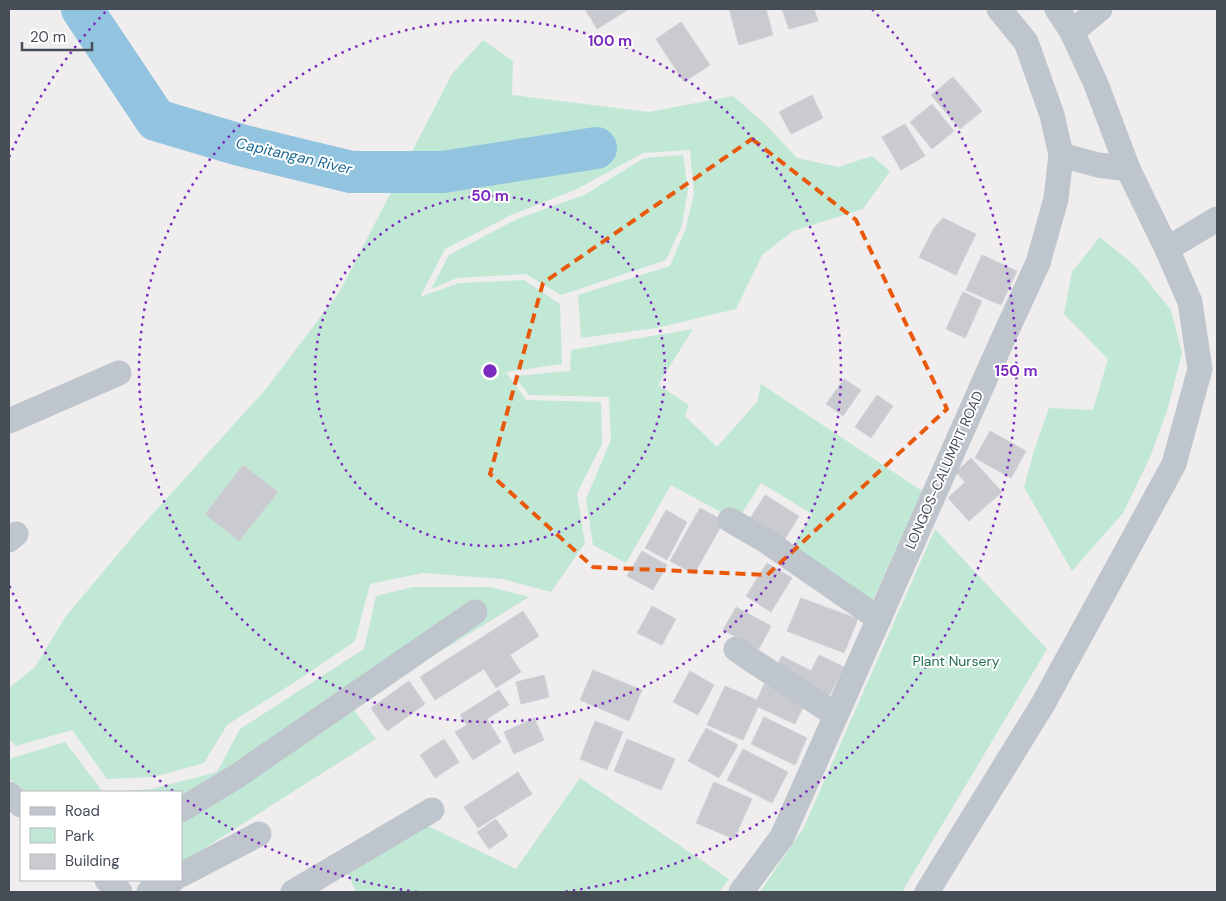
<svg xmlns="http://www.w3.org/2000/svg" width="1226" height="901" font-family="'DM Sans',sans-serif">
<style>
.green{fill:#c0e8d5}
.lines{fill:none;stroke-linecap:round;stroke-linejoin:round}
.river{stroke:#92c4e0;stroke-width:42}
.building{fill:#cacbd1;stroke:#d1d2d7}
.minor{stroke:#bfc5cd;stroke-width:25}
.marked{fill:none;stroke:#e8590c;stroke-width:4;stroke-dasharray:10 6;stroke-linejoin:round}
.ring{fill:none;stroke:#7b2cbf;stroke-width:2.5;stroke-dasharray:2.5 5}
.labels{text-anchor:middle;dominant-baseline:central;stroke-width:4;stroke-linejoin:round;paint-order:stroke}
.street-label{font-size:14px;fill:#474d57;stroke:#fff}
.park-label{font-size:14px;fill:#226f53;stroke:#fff}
.water-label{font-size:15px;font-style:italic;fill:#1e6a94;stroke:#fff}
.centre{fill:#7b2cbf;stroke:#fff;stroke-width:2.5}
.ring-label{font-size:15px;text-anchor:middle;font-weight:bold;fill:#7b2cbf;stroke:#fff;stroke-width:4;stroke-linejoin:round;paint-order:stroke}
</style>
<rect width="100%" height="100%" fill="#efeded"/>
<!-- green -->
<g class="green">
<polygon points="483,40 513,61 512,95 649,112 733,96 767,126 797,158 838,167 872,156 890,171 863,209 793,231 762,255 736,309 656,328 581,338 578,295 670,266 686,228 694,193 690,150 643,153 577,189 511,215 445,249 420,297 459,283 524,280 560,304 562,364 506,372 526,400 601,402 602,444 577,493 585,543 551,592 502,579 423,573 370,584 355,641 298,680 227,725 204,763 153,777 107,779 72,730 16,746 9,739 9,688 35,667 66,616 139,529 266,389 340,291 452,74"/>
<polygon points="683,155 688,189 682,225 666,260 561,295 526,274 457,278 431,289 449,255 517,219 584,195 644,158"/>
<polygon points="1100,237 1136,267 1171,310 1182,353 1167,411 1150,457 1123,513 1072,571 1024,487 1034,451 1049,408 1093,410 1108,359 1064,314 1072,272"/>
<polygon points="693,329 658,385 689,405 685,416 717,447 757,402 761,384 922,491 872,602 789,552 812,514 761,483 737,521 671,485 626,563 593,545 586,499 611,440 609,397 529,395 514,376 570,371 571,350"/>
<polygon points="935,529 1047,649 902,892 760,892 804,827"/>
<polygon points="413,587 490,587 529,597 351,706 376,739 181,863 181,792 112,792 152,789 217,772 240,729 364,649 376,596"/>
<polygon points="65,742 103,792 26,792 9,778 9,759"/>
<polygon points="580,778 729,879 719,892 356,892 347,871 424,824 516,869"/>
</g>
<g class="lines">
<!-- river -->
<polyline class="river" points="82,9 156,120 240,145 351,172 443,172 596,148"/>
</g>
<!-- building -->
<g class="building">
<polygon points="585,9 629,9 597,29"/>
<polygon points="729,9 766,9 773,35 739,45"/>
<polygon points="782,9 814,9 818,21 789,29"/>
<polygon points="681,22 710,65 684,82 656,39"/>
<polygon points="953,77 982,111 960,129 931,95"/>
<polygon points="812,95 823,118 791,134 779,112"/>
<polygon points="932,104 954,131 932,149 910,122"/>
<polygon points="905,124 925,156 901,170 882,137"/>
<polygon points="943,218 976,234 956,275 919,257 934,228"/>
<polygon points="982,255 1017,271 1001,305 966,290"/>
<polygon points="963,292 982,301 965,338 946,329"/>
<polygon points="844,379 861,390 843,416 826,404"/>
<polygon points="877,395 893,406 871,438 855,427"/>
<polygon points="990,431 1026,451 1011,478 975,458"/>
<polygon points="971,458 1002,492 969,521 948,498 965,482 956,472"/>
<polygon points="243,465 278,492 239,541 205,514"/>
<polygon points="765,495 799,516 782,544 747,523"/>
<polygon points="700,508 724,521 694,574 670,561"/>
<polygon points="666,510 687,522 667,560 645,548"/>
<polygon points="642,551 667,565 653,590 627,576"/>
<polygon points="767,563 792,578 771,612 746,596"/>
<polygon points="801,598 858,619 844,653 787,631"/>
<polygon points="652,606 676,619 662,645 637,633"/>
<polygon points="736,607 771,626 759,649 723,630"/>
<polygon points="523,611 539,636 510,655 521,672 496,688 484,669 435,700 420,677"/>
<polygon points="819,655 844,667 828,698 774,671 782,656 811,671"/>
<polygon points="593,670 642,690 629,721 580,700"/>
<polygon points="690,671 714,685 698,715 673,702"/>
<polygon points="544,675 549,697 521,704 516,682"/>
<polygon points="409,681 425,704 387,731 371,708"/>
<polygon points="764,684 805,703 795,724 758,707 743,740 707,725 725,686 757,700"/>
<polygon points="499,690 509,705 487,719 501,742 473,760 455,732 467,725 460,715"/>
<polygon points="764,717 807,738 795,765 751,744"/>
<polygon points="534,718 544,740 514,754 504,732"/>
<polygon points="595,721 623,732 607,770 580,759"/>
<polygon points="706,728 738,745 719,778 688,761"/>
<polygon points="444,739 459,762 435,778 420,755"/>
<polygon points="627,739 675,759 661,790 614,771"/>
<polygon points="743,749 788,772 772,803 727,780"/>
<polygon points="518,772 532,794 478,828 464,807"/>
<polygon points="714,782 752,799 734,839 696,823"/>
<polygon points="496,819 508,836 489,849 477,832"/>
</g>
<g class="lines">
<!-- minor -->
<g class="minor">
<polyline points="1057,9 1072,32 1096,84 1128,169"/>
<polyline points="1072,32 1100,9"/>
<polyline points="1167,249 1217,219"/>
<polyline points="9,421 119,373"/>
<polyline points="730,520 766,541 879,619"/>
<polyline points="9,540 16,534"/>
<polyline points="736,649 750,659 836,715"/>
<polyline points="9,794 21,805"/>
<polyline points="181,810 234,778 475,612"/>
<polyline points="181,875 259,834"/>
<polyline points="107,880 120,892"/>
<polyline points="149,892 173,880"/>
<polyline points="293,892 432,810"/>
<polyline points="741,892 782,837 1002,341 1038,263 1056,199 1061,155 1052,115 1026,42 999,9"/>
<polyline points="927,892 1043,704 1174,464 1200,369 1190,302 1167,249 1128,169 1098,165 1061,155"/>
</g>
</g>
<!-- marked area -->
<path class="marked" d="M752,139L856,220L947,409L767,575L593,567L490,474L543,283Z"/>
<!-- distance rings -->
<g class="ring">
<circle cx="490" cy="371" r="175"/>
<circle cx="490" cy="371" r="351"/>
<path d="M417 892A526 526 0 0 1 185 799M173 791A526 526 0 0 1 9 585M9 157A526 526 0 0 1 108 9M872 9A526 526 0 0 1 563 892"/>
</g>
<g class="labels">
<!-- street labels -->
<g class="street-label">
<text transform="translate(944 470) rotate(-66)">LONGOS-CALUMPIT ROAD</text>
</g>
<!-- park labels -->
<g class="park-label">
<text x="956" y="661">Plant Nursery</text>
</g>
<!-- water labels -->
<g class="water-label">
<text transform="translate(294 156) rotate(13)">Capitangan River</text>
</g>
</g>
<circle cx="490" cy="371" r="8" class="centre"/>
<g class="ring-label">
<text x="610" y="46">100 m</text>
<text x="490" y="201">50 m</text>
<text x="1016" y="376">150 m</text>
</g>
<!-- border -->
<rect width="1226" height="901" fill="none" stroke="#474d57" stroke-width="20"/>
<!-- legend -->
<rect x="20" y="791" width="162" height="90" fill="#ffffff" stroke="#b5b8bc"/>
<rect x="30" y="807" width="25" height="8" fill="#bfc5cd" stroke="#b5b8bc"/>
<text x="65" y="816" font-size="15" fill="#474d57">Road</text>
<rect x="30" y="828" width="25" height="15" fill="#c0e8d5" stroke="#b5b8bc"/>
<text x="65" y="841" font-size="15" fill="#474d57">Park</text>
<rect x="30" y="854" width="25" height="15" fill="#cacbd1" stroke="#b5b8bc"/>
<text x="65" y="866" font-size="15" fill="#474d57">Building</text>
<!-- scale -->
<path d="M22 42v8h70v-8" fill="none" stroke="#474d57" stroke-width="2.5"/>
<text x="30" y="42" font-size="15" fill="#474d57" stroke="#ffffff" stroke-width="4" paint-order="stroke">20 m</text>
</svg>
